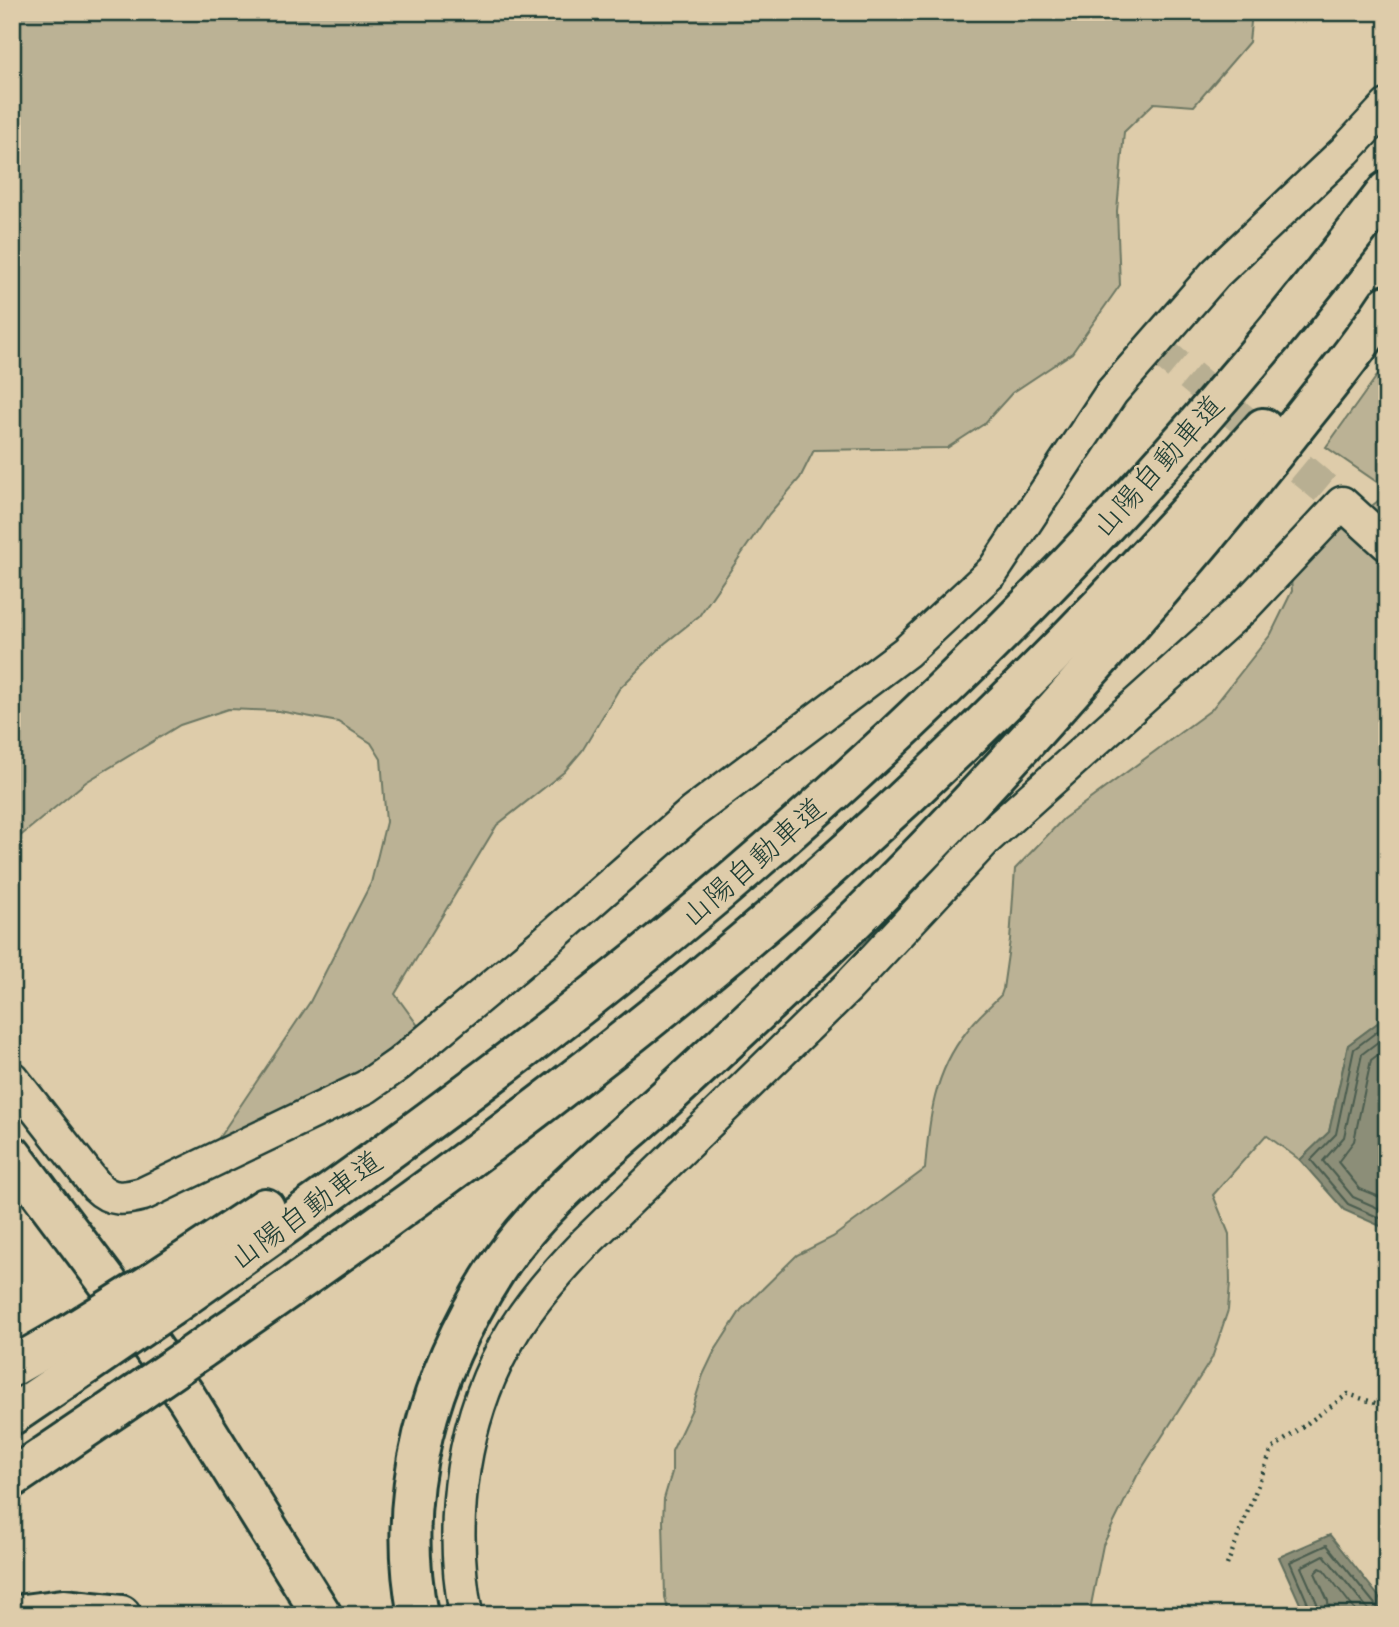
<svg xmlns="http://www.w3.org/2000/svg" width="1399" height="1627" font-family="Caveat,'Klee One',sans-serif">
<style>
.green{fill:#bbb295;stroke:#6d7864;stroke-width:2}
.water{fill:#8c8e78;stroke:#606e5d;stroke-width:2}
.lines{fill:none;stroke-linecap:round;stroke-linejoin:round}
.shore{stroke:#4b5d4f;stroke-width:2}
.minor-tunnel{stroke:#b8af92;stroke-width:32;stroke-dasharray:32 16;stroke-linecap:butt}
.minor-casing{stroke:#1f3d34;stroke-width:37}
.motorway-casing{stroke:#1f3d34;stroke-width:44}
.path{stroke:#1f3d34;stroke-width:4.5;stroke-dasharray:2 5;stroke-linecap:butt}
.minor{stroke:#deccaa;stroke-width:32}
.motorway{stroke:#deccaa;stroke-width:38}
.motorway-bridge-casing{stroke:#1f3d34;stroke-width:44;stroke-linecap:butt}
.motorway-bridge{stroke:#deccaa;stroke-width:38}
.labels{text-anchor:middle;dominant-baseline:central;stroke-width:5;stroke-linejoin:round;paint-order:stroke}
.street-label{font-size:30px;fill:#1f3d34;stroke:#deccaa}
</style>
<rect width="100%" height="100%" fill="#deccaa"/>
<filter id="ink" filterUnits="userSpaceOnUse"><feTurbulence type="fractalNoise" baseFrequency=".0143" numOctaves="2"/><feDisplacementMap in="SourceGraphic" scale="14" xChannelSelector="R" yChannelSelector="G"/><feConvolveMatrix kernelMatrix="1 2 1 2 8 2 1 2 1" color-interpolation-filters="sRGB"/></filter>
<g filter="url(#ink)">
<!-- green -->
<g class="green">
<polygon points="12,12 1252,12 1249,42 1194,106 1154,103 1124,132 1117,211 1120,285 1072,353 1012,393 984,424 947,448 814,450 800,478 769,514 699,616 664,644 619,689 582,751 564,772 497,825 395,994 419,1027 355,1075 311,1100 285,1107 216,1142 310,1002 371,883 386,822 381,759 371,743 338,722 279,711 228,709 180,725 86,782 12,843"/>
<polygon points="1387,362 1387,489 1326,447"/>
<path d="M1387,494V1016L1348,1045L1329,1132L1300,1160L1266,1135L1213,1195L1229,1234L1230,1282L1228,1310L1212,1358L1137,1476L1103,1545L1089,1615H669L665,1597L663,1521L664,1499L672,1472V1451L692,1409L703,1375L714,1352L741,1310L797,1255L833,1237L925,1169C929,1118 934,1072 967,1031C976,1018 989,1007 1001,995L1003,989L1010,940L1015,869L1063,819L1211,710L1271,634L1292,591L1291,577L1328,540Z"/>
</g>
<!-- water -->
<g class="water">
<polygon points="1387,1016 1387,1229 1344,1210 1300,1160 1329,1132 1348,1045"/>
<polygon points="1330,1535 1387,1607 1387,1615 1303,1615 1302,1608 1279,1557"/>
</g>
<g class="lines">
<!-- shore -->
<g class="shore">
<polyline points="1387,1024 1354,1049 1336,1134 1311,1160 1348,1204 1387,1221"/>
<polyline points="1387,1035 1362,1054 1344,1137 1323,1161 1353,1197 1387,1212"/>
<polyline points="1387,1048 1371,1060 1354,1141 1338,1162 1360,1189 1387,1200"/>
<polyline points="1310,1615 1309,1606 1290,1562 1327,1545 1378,1608 1387,1611"/>
<polyline points="1319,1615 1317,1603 1301,1567 1324,1555 1373,1615"/>
<polyline points="1329,1615 1328,1601 1315,1573 1320,1568 1324,1570 1359,1615"/>
</g>
<!-- minor-tunnel -->
<polyline class="minor-tunnel" points="1153,345 1342,503"/>
<!-- minor casing -->
<g class="minor-casing">
<g id="minor">
<path d="M12,1078L97,1187C111,1201 124,1199 143,1194L366,1087L399,1064L545,942L693,812L906,652L993,571L1112,392L1215,274L1345,151L1387,106"/>
<path d="M466,1615C448,1519 462,1414 514,1330C534,1298 559,1270 585,1243L848,987L987,838L1243,608L1342,503L1387,544"/>
</g>
</g>
<!-- motorway casing -->
<g class="motorway-casing">
<g id="motorway">
<polyline points="12,1155 108,1283 187,1398 322,1615"/>
<polyline points="153,1282 265,1208"/>
<path d="M170,1307C310,1208 451,1108 586,1001C885,765 1157,495 1387,191"/>
<path d="M200,1350C424,1196 649,1031 851,848C997,716 1134,576 1263,428"/>
<polyline points="12,1367 68,1335"/>
<polyline points="12,1415 87,1364"/>
<polyline points="12,1478 117,1407"/>
<polyline points="16,1615 63,1609 121,1615"/>
<path d="M418,1615C394,1492 429,1374 496,1270C537,1207 599,1158 655,1108C711,1057 766,1005 821,953C942,838 1052,714 1161,589C1211,531 1259,473 1306,413C1334,378 1362,343 1387,305"/>
</g>
</g>
<!-- path -->
<polyline class="path" points="1227,1565 1272,1449 1348,1394 1387,1407"/>
<!-- minor -->
<use href="#minor" class="minor"/>
<!-- motorway -->
<use href="#motorway" class="motorway"/>
<!-- motorway-bridge casing -->
<g class="motorway-bridge-casing">
<g id="motorway-bridge">
<polyline points="68,1335 153,1282"/>
<polyline points="87,1364 170,1307"/>
<polyline points="117,1407 200,1350"/>
</g>
</g>
<!-- motorway-bridge -->
<use href="#motorway-bridge" class="motorway-bridge"/>
</g>
</g>
<g class="labels">
<!-- street labels -->
<g class="street-label">
<text transform="translate(1158 466) rotate(-48)">山陽自動車道</text>
<text transform="translate(753 862) rotate(-41)">山陽自動車道</text>
<text transform="translate(306 1210) rotate(-36)">山陽自動車道</text>
</g>
</g>
<!-- margin -->
<rect width="1399" height="1627" fill="none" stroke="#deccaa" stroke-width="42"/>
<rect x="21" y="21" width="1357" height="1585" fill="none" stroke="#1f3d34" stroke-width="2.5" filter="url(#ink)"/>
</svg>
